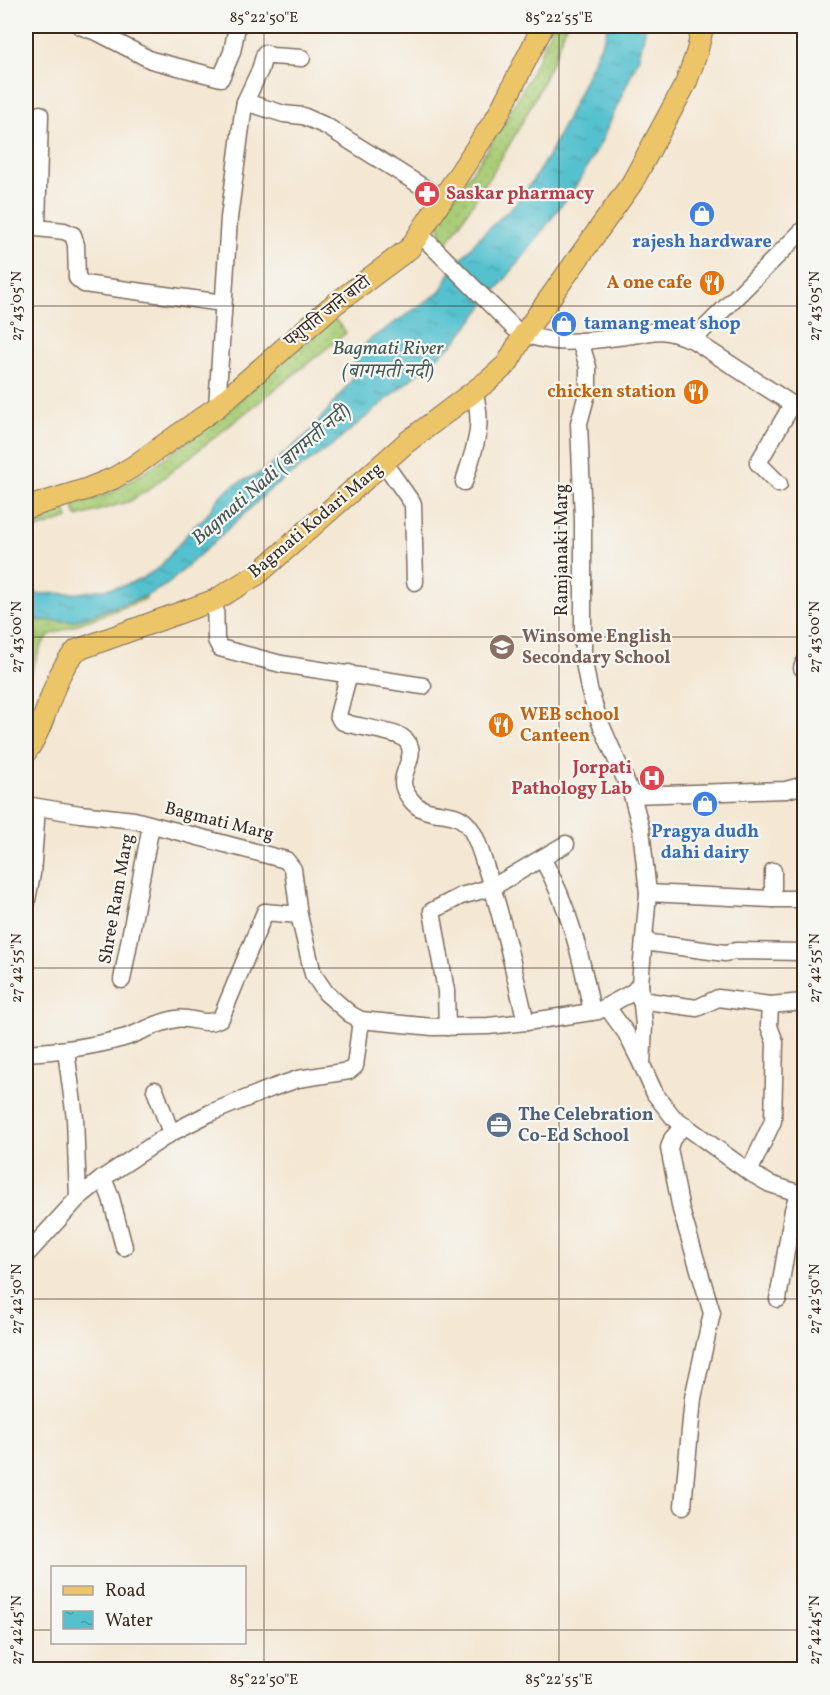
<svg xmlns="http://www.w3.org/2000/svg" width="830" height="1695" font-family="Vollkorn,'Noto Serif Devanagari',serif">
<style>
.grass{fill:url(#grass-dots);stroke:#727c4a;stroke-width:1.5}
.wetland{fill:url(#wetland-marsh);stroke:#727c4a;stroke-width:1.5}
.water{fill:url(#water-ripples);stroke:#487676;stroke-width:1.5}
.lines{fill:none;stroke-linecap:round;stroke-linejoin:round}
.minor-casing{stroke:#7c6c5d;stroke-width:19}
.major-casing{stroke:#7c6c5d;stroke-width:23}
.minor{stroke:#fff;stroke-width:16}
.major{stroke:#edc569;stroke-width:21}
.ticks{fill:none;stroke:#3b2a1e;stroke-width:1.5;stroke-opacity:0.45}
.labels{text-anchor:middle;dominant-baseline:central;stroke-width:4.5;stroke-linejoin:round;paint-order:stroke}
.health-label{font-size:18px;font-weight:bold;fill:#be3a42;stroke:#f6f6f2;text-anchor:start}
.shop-label{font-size:18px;font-weight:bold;fill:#366cbe;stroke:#f6f6f2}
.food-label{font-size:18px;font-weight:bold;fill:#c56008;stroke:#f6f6f2;text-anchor:end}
.street-label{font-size:18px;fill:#3b2a1e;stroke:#f6f6f2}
.education-label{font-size:18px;font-weight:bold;fill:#785e54;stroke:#f6f6f2;text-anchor:start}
.service-label{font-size:18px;font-weight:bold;fill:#4e5e75;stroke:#f6f6f2;text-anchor:start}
.water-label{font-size:20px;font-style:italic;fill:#435753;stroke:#f6f6f2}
.neatline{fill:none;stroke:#3b2a1e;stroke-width:2}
.ticks-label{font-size:15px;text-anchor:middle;fill:#3b2a1e}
</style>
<defs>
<pattern id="grass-dots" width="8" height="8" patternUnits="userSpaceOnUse" patternTransform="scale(1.5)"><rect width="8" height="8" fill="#a9cd76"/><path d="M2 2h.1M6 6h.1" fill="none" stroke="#92b066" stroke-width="1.8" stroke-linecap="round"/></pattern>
<pattern id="wetland-marsh" width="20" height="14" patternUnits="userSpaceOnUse" patternTransform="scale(1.5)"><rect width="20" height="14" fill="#a9cd76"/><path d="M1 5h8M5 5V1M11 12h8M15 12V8" fill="none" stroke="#92b066"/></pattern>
<pattern id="water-ripples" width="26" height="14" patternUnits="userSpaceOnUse" patternTransform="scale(1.5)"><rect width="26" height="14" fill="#55c1cf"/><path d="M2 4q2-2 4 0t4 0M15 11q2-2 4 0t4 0" fill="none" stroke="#489da7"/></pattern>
</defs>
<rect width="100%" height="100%" fill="#f6f6f2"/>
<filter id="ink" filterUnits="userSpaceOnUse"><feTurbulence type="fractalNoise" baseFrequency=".0167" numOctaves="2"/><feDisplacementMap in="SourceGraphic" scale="12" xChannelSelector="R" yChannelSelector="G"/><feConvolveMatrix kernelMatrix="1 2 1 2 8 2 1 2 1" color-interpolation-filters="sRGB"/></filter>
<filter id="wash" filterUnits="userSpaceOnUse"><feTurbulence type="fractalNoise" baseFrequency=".008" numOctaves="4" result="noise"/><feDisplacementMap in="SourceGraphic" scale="24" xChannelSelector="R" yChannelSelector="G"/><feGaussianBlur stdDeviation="1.35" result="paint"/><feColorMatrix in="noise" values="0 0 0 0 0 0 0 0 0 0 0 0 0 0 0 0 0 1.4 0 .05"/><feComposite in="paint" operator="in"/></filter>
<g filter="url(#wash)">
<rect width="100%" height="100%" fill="#f4e7d3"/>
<!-- grass -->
<g class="grass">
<path d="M552,26H566C538,106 491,176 445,246L436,218C486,159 523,97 552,26Z"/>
<polygon points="334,318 346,333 148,490 130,501 77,517 73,505 100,497 114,491 156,464 213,422"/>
<polygon points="64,507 68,518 26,533 26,520"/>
</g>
<!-- wetland -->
<polygon class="wetland" points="146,596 146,599 49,635 41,646 26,687 26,620 73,621"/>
<!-- water -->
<polygon class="water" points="607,26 646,26 639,57 627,84 601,142 581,178 529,249 456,341 334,444 272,488 168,584 146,596 73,621 26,620 26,594 79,593 123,586 143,578 159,568 195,525 203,520 221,495 234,485 264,471 311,431 352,380 356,355 369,340 440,292 450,273 477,240 515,204 532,182 548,156 568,116 605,36"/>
</g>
<g filter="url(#ink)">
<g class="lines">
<!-- minor casing -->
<g class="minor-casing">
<g id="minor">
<polyline points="80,26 99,33 151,60 221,78 232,52 237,26"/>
<polyline points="245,102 284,114 303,116 326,126 442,199"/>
<polyline points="40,114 37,228 64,231 73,235 76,245 77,278 84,284 223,303"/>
<path d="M420,234L514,328C550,350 593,340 633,335C642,334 652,331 661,331C673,332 682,336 693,340L804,412"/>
<polyline points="693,340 804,229"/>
<polyline points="580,341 588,367 588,390 579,423 583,519 583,657 589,689 599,720 632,795 641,829 648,893 640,984 644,1025 642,1065 655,1094 673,1117 749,1172 770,1184 804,1195"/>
<polyline points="217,407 229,218 243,112 245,102 260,70 265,53 271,56 302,58"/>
<polyline points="384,463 413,504 415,582"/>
<path d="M464,482C474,449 485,426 474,392"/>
<polyline points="779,484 758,463 792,405"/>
<polyline points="215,600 216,640 220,648 281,664 423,686"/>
<polyline points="804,663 802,668 804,668"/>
<path d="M349,673L338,715L341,721L349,724C361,727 393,732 402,737C421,750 403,767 403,783C403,788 408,796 411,800C426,820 452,807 467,824C476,834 480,850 484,862C502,914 513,968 526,1022"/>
<polyline points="632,795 786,790 804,785"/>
<polyline points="26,805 80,814 134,820 286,860 293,869 299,915 313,974 326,993 350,1014 361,1020 433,1027 488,1026 526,1022 598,1011 633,992 640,984"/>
<polyline points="542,858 566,844"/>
<polyline points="773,871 773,899"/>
<polyline points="648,893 773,899 804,899"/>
<polyline points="26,905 32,874 37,808"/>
<polyline points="644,942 725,953 736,951 804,952"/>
<polyline points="122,980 151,825"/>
<polyline points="640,1000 697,1008 718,998 770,1005 804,1002"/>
<polyline points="607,1007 626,1033 642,1065"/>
<path d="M447,1027L446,991L432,911L461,896L493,887L542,858C569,905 582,959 592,1012"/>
<polyline points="66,1051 75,1118 78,1198"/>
<path d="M26,1053C59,1051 91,1047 123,1038C141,1033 157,1022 176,1019C192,1016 205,1028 221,1018L265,912L299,915"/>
<polyline points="155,1090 171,1133"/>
<polyline points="749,1172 773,1121 775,1042 769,1026 770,1005"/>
<polyline points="103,1178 111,1198 124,1247"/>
<polyline points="26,1255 78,1198 103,1178 171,1133 210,1113 272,1088 298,1079 349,1071 355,1066 361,1020"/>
<polyline points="778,1299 793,1210 798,1194"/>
<polyline points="683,1506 693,1398 712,1313 681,1210 669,1148 672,1139 684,1125"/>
</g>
</g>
<!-- major casing -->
<g class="major-casing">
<g id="major">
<polyline points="26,508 87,489 114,478 134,466 217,407 331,307 410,248 498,115 543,26"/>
<path d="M26,752C49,721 51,675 77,650L215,600L258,574L407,442L489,380L507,364L524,334L632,183L686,83L697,52L703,26"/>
</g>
</g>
<!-- minor -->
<use href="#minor" class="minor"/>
<!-- major -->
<use href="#major" class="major"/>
</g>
</g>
<!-- ticks -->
<path class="ticks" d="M264,26V1670M559,26V1670M26,306H804M26,637H804M26,968H804M26,1299H804M26,1630H52M244,1630H804"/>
<!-- icons -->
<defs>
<g id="pharmacy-disc" transform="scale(1.35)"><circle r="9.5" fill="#e0444e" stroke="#f6f6f2"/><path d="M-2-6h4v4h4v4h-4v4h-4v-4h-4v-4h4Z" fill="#fff"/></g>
<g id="shop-disc" transform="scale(1.35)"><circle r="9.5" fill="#3f7fe0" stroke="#f6f6f2"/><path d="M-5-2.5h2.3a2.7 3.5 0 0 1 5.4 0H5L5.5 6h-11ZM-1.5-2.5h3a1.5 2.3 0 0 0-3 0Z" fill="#fff"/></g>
<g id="restaurant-disc" transform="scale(1.35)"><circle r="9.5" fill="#e8710a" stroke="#f6f6f2"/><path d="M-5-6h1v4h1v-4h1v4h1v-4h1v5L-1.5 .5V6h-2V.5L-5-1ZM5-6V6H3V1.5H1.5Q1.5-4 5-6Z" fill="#fff"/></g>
<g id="school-disc" transform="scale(1.35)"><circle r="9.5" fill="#8d6e63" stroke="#f6f6f2"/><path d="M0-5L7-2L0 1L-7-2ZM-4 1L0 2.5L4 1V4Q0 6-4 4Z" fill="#fff"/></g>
<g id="hospital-disc" transform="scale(1.35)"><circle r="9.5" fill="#e0444e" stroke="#f6f6f2"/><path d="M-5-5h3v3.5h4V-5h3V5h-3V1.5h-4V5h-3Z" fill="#fff"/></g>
<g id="office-disc" transform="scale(1.35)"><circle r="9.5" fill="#5c6f8a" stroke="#f6f6f2"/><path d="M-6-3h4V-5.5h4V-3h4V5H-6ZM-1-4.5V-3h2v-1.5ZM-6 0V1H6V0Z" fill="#fff"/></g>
</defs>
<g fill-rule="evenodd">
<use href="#pharmacy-disc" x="427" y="194"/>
<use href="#shop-disc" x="702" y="214"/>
<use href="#restaurant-disc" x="712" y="283"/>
<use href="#shop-disc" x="564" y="324"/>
<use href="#restaurant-disc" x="696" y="392"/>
<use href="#school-disc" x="502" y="647"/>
<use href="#restaurant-disc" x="501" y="725"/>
<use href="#hospital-disc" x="652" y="778"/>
<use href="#shop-disc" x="705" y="804"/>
<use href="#office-disc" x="499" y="1125"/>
</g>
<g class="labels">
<!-- health labels -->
<g class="health-label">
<text x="446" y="194">Saskar pharmacy</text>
<text x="632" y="768" text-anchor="end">Jorpati<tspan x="632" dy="21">Pathology Lab</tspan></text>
</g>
<!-- shop labels -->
<g class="shop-label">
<text x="702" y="242">rajesh hardware</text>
<text x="584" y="324" text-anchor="start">tamang meat shop</text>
<text x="705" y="832">Pragya dudh<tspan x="705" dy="21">dahi dairy</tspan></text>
</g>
<!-- food labels -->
<g class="food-label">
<text x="692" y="283">A one cafe</text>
<text x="676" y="392">chicken station</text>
<text x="520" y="715" text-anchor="start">WEB school<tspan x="520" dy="21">Canteen</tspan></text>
</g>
<!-- street labels -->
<g class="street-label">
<text transform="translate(328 312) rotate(-38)">पशुपति जाने बाटो</text>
<text transform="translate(316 521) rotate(-40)">Bagmati Kodari Marg</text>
<text transform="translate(562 550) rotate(-90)">Ramjanaki Marg</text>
<text transform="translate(219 822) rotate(14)">Bagmati Marg</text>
<text transform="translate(117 899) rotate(-80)">Shree Ram Marg</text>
</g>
<!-- education labels -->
<g class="education-label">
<text x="522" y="637">Winsome English<tspan x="522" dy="21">Secondary School</tspan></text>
</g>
<!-- service labels -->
<g class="service-label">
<text x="518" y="1115">The Celebration<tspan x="518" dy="21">Co-Ed School</tspan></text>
</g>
<!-- water labels -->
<g class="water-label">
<text x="388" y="349">Bagmati River<tspan x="388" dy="23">(बागमती नदी)</tspan></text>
<text transform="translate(272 475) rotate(-41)">Bagmati Nadi (बागमती नदी)</text>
</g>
</g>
<!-- margin -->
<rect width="830" height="1695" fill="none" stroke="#f6f6f2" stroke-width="66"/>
<!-- legend -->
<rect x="51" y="1566" width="195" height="78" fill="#f6f6f2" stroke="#aba49d" stroke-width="1.5"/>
<rect x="63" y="1586" width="30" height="9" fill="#edc569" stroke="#aba49d" stroke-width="1.5"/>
<text x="105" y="1596" font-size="18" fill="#3b2a1e">Road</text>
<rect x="63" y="1611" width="30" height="18" fill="url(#water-ripples)" stroke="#aba49d" stroke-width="1.5"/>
<text x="105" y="1626" font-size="18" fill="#3b2a1e">Water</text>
<rect x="33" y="33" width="764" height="1629" class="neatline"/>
<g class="ticks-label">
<text x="264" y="22">85°22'50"E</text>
<text x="559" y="22">85°22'55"E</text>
<text transform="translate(16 306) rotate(-90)" y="5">27°43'05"N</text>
<text transform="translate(814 306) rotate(-90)" y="5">27°43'05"N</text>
<text transform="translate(16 637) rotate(-90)" y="5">27°43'00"N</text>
<text transform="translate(814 637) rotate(-90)" y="5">27°43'00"N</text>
<text transform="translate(16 968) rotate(-90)" y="5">27°42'55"N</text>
<text transform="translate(814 968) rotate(-90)" y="5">27°42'55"N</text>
<text transform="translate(16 1299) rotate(-90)" y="5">27°42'50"N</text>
<text transform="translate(814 1299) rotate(-90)" y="5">27°42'50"N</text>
<text transform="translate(16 1630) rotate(-90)" y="5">27°42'45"N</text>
<text transform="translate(814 1630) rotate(-90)" y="5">27°42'45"N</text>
<text x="264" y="1684">85°22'50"E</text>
<text x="559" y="1684">85°22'55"E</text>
</g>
</svg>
